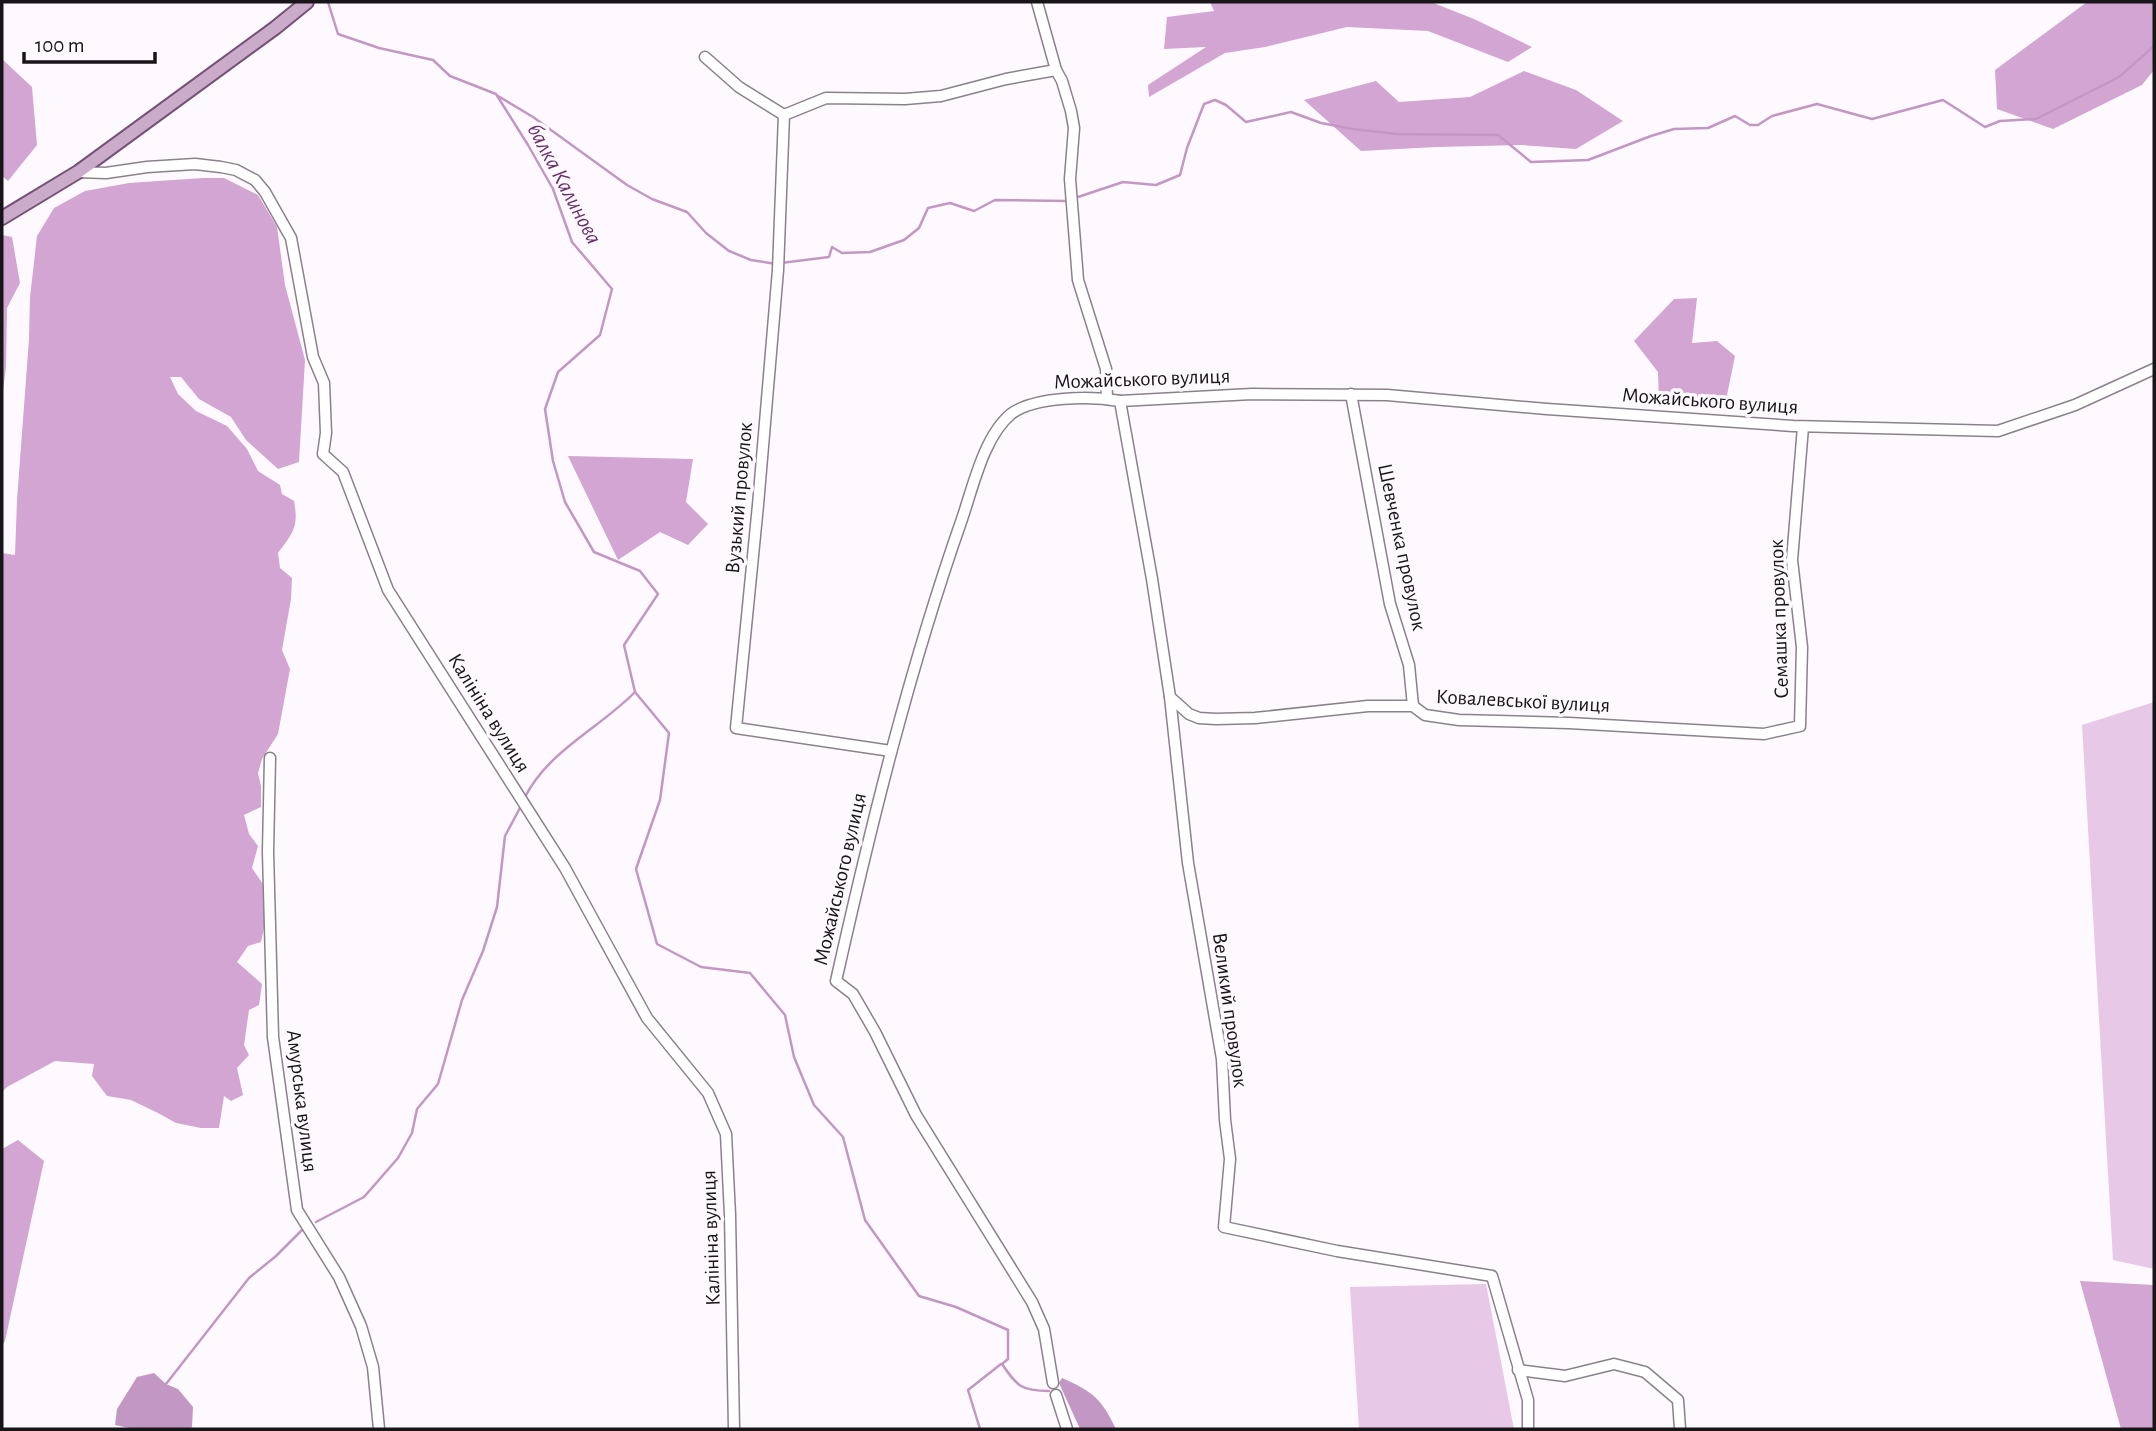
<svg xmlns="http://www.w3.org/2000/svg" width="2156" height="1431" font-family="'Alegreya Sans',sans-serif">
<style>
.green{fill:#e7c8e7}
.forest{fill:#d2a5d3}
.water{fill:#c397c4}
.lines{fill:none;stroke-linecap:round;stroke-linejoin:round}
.stream{stroke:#c397c4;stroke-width:2.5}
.minor-casing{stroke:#8a828a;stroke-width:13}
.major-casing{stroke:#745275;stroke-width:16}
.minor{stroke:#fff;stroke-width:10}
.major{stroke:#caabca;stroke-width:12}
.labels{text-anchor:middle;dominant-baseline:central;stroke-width:7;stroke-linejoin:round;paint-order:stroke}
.street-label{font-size:21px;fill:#181518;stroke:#fef9fe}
.water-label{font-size:23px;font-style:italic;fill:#69326b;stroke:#fef9fe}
</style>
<rect width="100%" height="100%" fill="#fef9fe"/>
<!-- green -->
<g class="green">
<polygon points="2154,702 2154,1269 2113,1260 2082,725"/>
<polygon points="1486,1284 1514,1429 1359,1429 1350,1287"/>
</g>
<!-- forest -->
<g class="forest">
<polygon points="1210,2 1431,2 1474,19 1532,47 1508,62 1428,31 1347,27 1265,47 1225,53 1149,97 1148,85 1206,47 1164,49 1167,17 1214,11"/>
<polygon points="2087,2 2154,2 2154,70 2142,85 2053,129 1997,109 1995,70"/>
<polygon points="2,59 32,87 37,145 8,181 2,176"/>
<polygon points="1524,71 1576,90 1623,121 1576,149 1521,145 1436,147 1361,151 1304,100 1376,81 1399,102 1470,97"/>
<path d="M203,178H224L258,195L277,227L285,285L305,360L299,462L278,469L246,440L231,417L199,399L181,377H170L178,394L196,411L227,426L247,449L258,471L280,485L282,494L294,501C299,527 293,533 278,553L280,568L292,578L291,599L282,650L290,669L278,734L262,759L258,773L261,786V807L244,815L249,834L258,846L252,868L265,887L264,928L261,942L248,946L237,962L262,984L259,1005L249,1010L244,1045L249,1055L237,1068L243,1095L231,1101L224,1096L219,1128H201L176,1123L158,1113L131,1100L107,1096L92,1076L94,1064L55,1061L7,1087L2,1092V553L15,555L17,500L29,339L30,297L37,236L54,208L85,191L129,183Z"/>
<polygon points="2,235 12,237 20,283 7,308 6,367 2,399"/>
<polygon points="1697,298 1692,343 1717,341 1735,356 1725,405 1659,403 1658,372 1634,341 1674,299"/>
<polygon points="568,456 693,459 686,502 708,524 688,545 660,532 618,560"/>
<polygon points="18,1140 44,1161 5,1341 2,1346 2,1149"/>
<polygon points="2080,1281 2154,1285 2154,1429 2121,1429"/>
</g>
<!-- water -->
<g class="water">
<polygon points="154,1373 166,1384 178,1389 193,1407 192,1427 190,1429 134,1429 115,1425 117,1409 137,1377"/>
<path d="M1062,1378C1094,1392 1101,1399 1116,1429H1080L1059,1383Z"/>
</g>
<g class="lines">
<!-- stream -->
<g class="stream">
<path d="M328,2L338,34L379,48L433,60L450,76L496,94L528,145L553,189L572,242L612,289L600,335L558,372L545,409L553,461L565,502L594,552L640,571L658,594L624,645L635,692L669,733L660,800L636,869L657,944L701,967L750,973L785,1015L794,1057L814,1105L843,1137L865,1220L919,1296L956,1307L1008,1330V1359L1002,1364C1017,1386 1021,1391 1049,1391"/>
<polyline points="498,96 533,117 627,185 652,199 687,212 706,233 729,251 751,260 776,264"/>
<polyline points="1075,198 1123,182 1156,185 1180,175 1187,148 1204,104 1215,100 1226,105 1246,122 1291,112 1321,123 1353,129 1397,134 1498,135 1531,162 1588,160 1651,136 1674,129 1708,128 1735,116 1750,125 1758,125 1772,116 1817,104 1872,119 1943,100 1985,127 2000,121 2036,119 2119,77 2154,46"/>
<polyline points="781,263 829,257 832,247 842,253 870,252 904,240 919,228 928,208 950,203 974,211 995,200 1066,201"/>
<path d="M525,797C549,750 600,728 635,692"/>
<polyline points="316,1222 364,1197 398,1158 412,1133 417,1109 438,1084 462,1000 483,951 497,907 505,836 521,806"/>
<polyline points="166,1384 249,1278 276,1256 302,1230"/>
<polyline points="980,1429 968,1390 1001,1364"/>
</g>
<!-- minor casing -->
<g class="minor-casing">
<g id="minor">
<polyline points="1037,2 1056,70 1062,81 1071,111 1074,128 1070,179 1078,280 1106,369 1107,399"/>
<polyline points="705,57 739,87 784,115"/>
<polyline points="78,172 106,173 147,167 195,164 221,167 236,170 255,180 265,192 291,238 313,357 324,383 326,433 323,454 343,472 388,590 565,868 647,1018 708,1093 726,1134 730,1215 734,1429"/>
<polyline points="1351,394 1390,604 1409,665 1413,706"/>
<polyline points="1120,401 1152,579 1170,697 1188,863 1222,1059 1225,1120 1230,1159 1224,1227 1337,1251 1492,1276 1528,1400 1528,1429"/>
<polyline points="1170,697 1189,714 1199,718 1216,719 1255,718 1368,706 1413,706 1425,715 1459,720 1569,723 1764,734 1800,726 1802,647 1792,560 1803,427"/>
<polyline points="891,751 736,728 758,505 778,270 784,115 826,98 905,99 941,96 1006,79 1056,70"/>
<polyline points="270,758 268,852 273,1037 297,1210 339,1277 361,1326 373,1367 379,1429"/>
<polyline points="1518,1370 1565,1376 1614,1364 1645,1372 1678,1400 1680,1429"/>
<path d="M1053,1383L1044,1329L1032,1302L916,1115L875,1032L853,994L836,981C871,825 909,670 962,519C973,487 984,436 1011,414C1035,396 1091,396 1120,401L1252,394L1387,395L1547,409L1793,426L1998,431L2075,405L2154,369"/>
<polyline points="1056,1395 1067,1429"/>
</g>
</g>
<!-- major casing -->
<g class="major-casing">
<polyline id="major" points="2,218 78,172 275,28 307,2"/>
</g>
<!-- minor -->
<use href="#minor" class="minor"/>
<!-- major -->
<use href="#major" class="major"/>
</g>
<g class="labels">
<!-- street labels -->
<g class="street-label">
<text transform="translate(1142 379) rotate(-2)">Можайського вулиця</text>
<text transform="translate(1710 401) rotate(4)">Можайського вулиця</text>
<text transform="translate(739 498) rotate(-85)">Вузький провулок</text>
<text transform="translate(1402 547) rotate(78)">Шевченка провулок</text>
<text transform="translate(1779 619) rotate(-92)">Семашка провулок</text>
<text transform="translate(1523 701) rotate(3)">Ковалевської вулиця</text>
<text transform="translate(489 713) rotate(58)">Калініна вулиця</text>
<text transform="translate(840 879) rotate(-77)">Можайського вулиця</text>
<text transform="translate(1230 1010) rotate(82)">Великий провулок</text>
<text transform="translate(302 1101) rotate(83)">Амурська вулиця</text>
<text transform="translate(711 1238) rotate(-92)">Калініна вулиця</text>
</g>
<!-- water labels -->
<g class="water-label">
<text transform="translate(564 184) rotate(62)">балка Калинова</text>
</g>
</g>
<!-- border -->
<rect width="2156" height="1431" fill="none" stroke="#181518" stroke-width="7"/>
<!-- scale -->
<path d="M24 52v10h131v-10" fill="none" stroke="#181518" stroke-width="3.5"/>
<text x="35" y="52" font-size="21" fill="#181518" stroke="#fef9fe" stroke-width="5" paint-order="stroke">100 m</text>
</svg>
